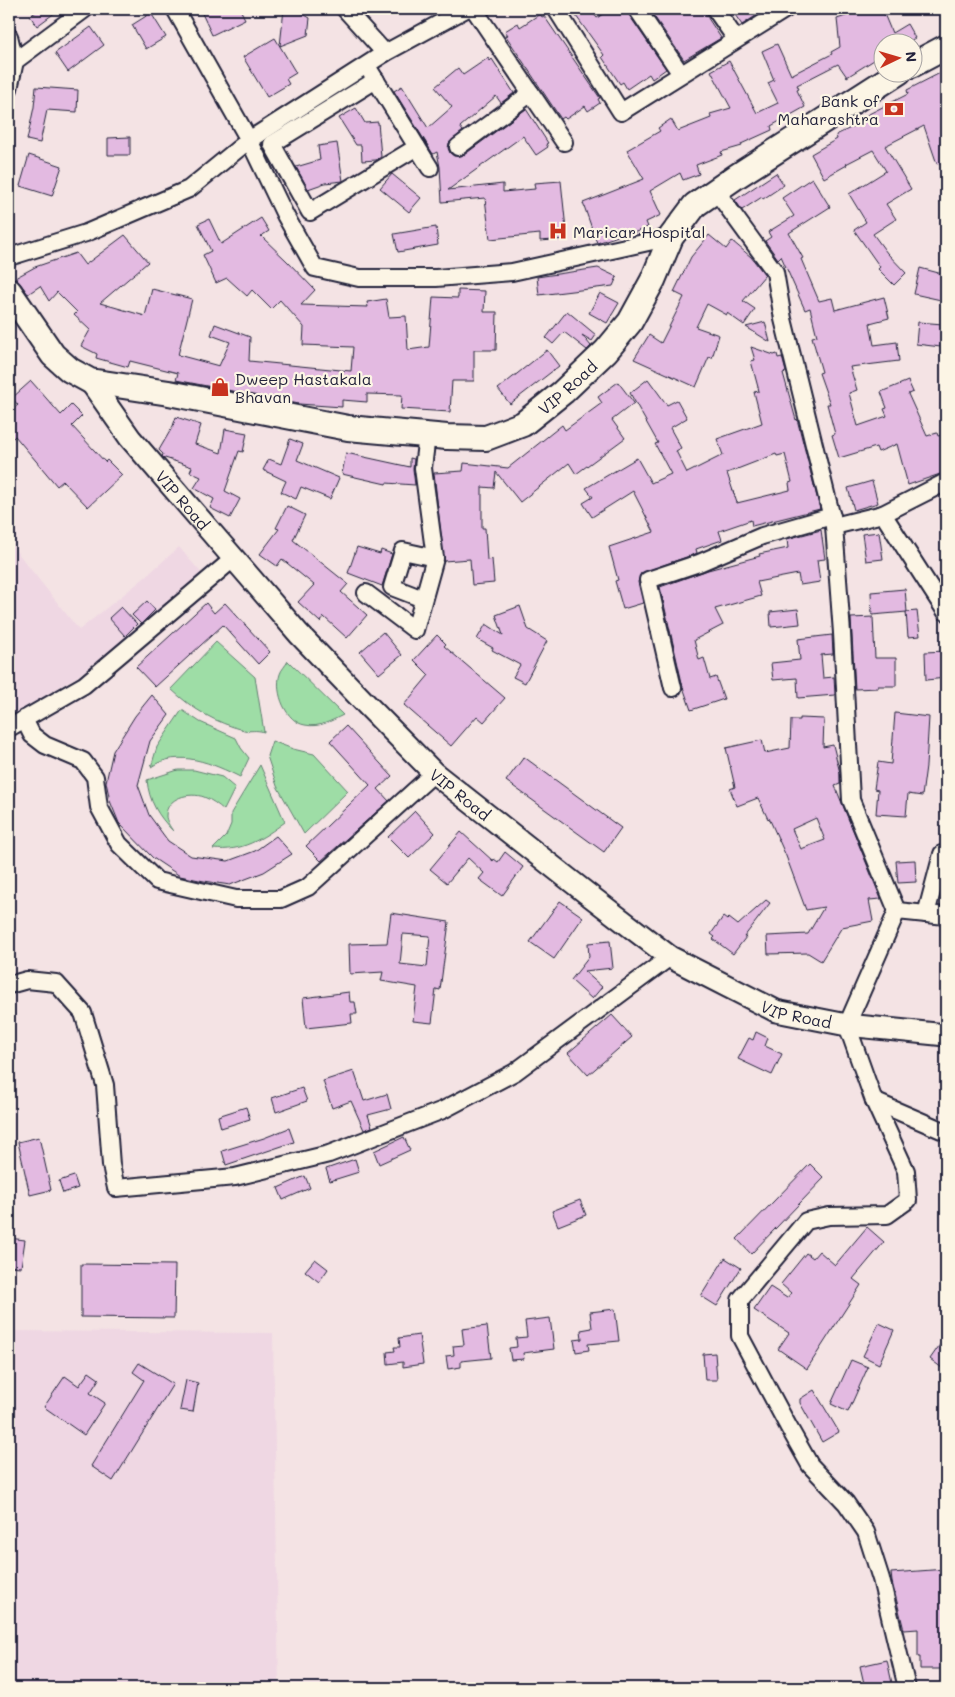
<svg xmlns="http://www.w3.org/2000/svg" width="955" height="1697" font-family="Mali,sans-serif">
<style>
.built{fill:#efd7e3}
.green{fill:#9edda6;stroke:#608070}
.building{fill:#e3bae1;stroke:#22223b;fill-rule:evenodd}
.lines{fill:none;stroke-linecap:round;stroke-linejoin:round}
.minor-casing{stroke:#22223b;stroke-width:20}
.major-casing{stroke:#22223b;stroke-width:25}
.highway-casing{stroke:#22223b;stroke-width:28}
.minor{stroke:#fcf5e5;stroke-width:16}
.major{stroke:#fcf5e5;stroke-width:21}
.highway{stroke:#fcf5e5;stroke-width:24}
.labels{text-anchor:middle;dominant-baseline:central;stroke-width:4.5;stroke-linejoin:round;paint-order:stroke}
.poi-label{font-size:16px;fill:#22223b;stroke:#fcf5e5;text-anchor:start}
.street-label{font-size:16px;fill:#22223b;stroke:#fcf5e5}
</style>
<rect width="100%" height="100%" fill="#f4e3e4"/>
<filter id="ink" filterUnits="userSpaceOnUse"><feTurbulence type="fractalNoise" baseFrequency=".02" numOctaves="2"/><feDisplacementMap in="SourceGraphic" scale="10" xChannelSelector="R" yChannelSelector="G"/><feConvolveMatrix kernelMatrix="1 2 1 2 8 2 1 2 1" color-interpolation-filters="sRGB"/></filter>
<g filter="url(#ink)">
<!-- built -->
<g class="built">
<polygon points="9,542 79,630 143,579 179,547 203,575 78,676 9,717"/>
<polygon points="9,1331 273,1333 279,1688 9,1688"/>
</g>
<!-- green -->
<g class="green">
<path d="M216,642L255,677L264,732C255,729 251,732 244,730C216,723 192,709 171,689Z"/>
<path d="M288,661L343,715C331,721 319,728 305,725C286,722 274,692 280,674C281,670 286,665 288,661Z"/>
<path d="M182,710L200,722L236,738L241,748L249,758L240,777C214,764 178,748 151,767L157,747Z"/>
<polygon points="272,741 293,749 314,754 348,791 304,834 277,786 267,756"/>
<path d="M260,765L285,822C262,839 242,852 213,849L226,836L231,824V813Z"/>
<path d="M178,770H194L222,777L235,788L224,810C218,805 212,800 204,797C190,792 166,797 166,816C166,820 170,827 173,831C158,816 149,801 147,780Z"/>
</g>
<!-- building -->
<g class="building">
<polygon points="40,9 60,9 37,26 30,16"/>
<polygon points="200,9 240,9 245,19 212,35"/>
<polygon points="284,9 295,9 310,18 308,35 280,46"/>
<polygon points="571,9 590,9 597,18 610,9 627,9 629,15 666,69 652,79 649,74 627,89 623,82 620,84 602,57 604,55"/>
<polygon points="649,9 702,9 721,38 684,60"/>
<polygon points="731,9 766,9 742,25"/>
<polygon points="866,9 882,9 892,33 907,24 915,38 908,42 882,42 882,55 847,77 838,64 797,85 799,89 797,90 805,107 771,126 772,130 741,144 742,146 721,152 722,155 696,165 699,174 683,180 680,173 650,191 661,215 646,222 648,227 626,236 627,233 597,243 583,203 644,179 627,150 660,131 658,128 671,119 678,131 711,118 710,114 731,108 711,71 729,61 757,113 778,103 768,83 774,80 762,51 777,44 791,75 832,54 831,52 840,47 837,19"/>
<polygon points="151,13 166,37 146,49 132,25"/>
<polygon points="540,14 542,17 544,16 600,98 598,99 600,103 588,111 585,106 566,119 564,117 561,119 506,36 508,35 505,31 518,23 520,27"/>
<polygon points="91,27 104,45 68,72 55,53"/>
<polygon points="275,38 296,73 286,79 289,84 267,97 243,57"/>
<polygon points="488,58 490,61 492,59 514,93 501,103 496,96 460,127 463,131 449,143 448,148 450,153 454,156 464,155 526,109 548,143 546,144 548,147 536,155 523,136 448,190 503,184 503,192 535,189 534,183 561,181 567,239 540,241 540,234 490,239 485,198 442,202 440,167 437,152 433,154 394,91 402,86 428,128 452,107 435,87 458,68 463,75"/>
<polygon points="946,70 946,161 937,164 924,126 885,146 911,189 886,204 896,219 873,234 887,253 906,273 894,285 878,269 880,267 854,230 866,222 849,194 886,171 873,150 846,164 847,165 824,178 811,154 837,139 836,135 865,121 863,117 908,94 907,90"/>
<polygon points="36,87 78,90 77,112 47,110 40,143 27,140 34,107"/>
<polygon points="356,108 365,123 378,122 381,157 376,160 362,161 361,145 356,145 339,118"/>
<polygon points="130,137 130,155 108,155 108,138"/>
<polygon points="337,143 343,181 325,183 308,189 296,167 320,160 318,146"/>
<polygon points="29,155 62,166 52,196 20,186"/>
<polygon points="776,173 784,185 763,199 762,197 742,210 735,200"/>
<polygon points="392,174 421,198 409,212 380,188"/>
<polygon points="812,178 830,207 789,233 803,258 801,259 819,301 832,298 835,310 884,297 889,318 870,323 874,345 897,342 899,361 850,367 857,390 849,393 858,426 887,416 884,409 887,408 881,392 908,381 913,392 908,394 927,436 937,433 938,436 946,434 946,472 908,485 897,444 878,452 876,447 839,458 832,435 835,434 827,404 830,404 819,373 822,372 812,337 817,336 810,308 805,310 781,256 778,259 765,241 771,237 768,232 794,216 782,198"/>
<polygon points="261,218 269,231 261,236 287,261 315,290 301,305 368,307 367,302 386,299 389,317 406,316 408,350 429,347 433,297 458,298 458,290 485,291 484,312 497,312 496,350 474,350 474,381 452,381 450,412 401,409 402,395 367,394 367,402 342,400 342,407 299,404 176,380 178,373 130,361 128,367 96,358 97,354 81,346 90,330 74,315 77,312 57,292 49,301 40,286 28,294 20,283 15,278 35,267 76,253 85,265 125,235 148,262 100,303 145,316 152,289 192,299 178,355 219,366 230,342 211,335 215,324 250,337 249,361 351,371 353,347 303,345 304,327 280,300 271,309 252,290 247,296 227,278 216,283 203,255 211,251 198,224 209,219 221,244"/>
<polygon points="436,227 438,245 398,252 394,234"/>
<polygon points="709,235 726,249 732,241 751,257 765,275 743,301 755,309 744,325 727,313 727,315 707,304 696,327 719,335 712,358 709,357 696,387 634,359 649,335 661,343 684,297 674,292 691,257"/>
<polygon points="598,268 617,277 613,286 539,295 537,277"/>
<polygon points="920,268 946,275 946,300 941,299 941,300 914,294"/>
<polygon points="600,293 619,303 607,323 589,313"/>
<polygon points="567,311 596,335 592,341 582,335 591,346 587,350 564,332 553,344 546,338"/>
<polygon points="765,322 770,342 746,327"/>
<polygon points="918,322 943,324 941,347 916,344"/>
<path d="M751,347L774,355L777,354L778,358L782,357L786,372L783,373L796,420L797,419L820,509L752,526L751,520L719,531L722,540L696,549L697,553L695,554L641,573L638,582L643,603L623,609L615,581L618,580L609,547L654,532L633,491L592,517L583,503L593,497L586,488L637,458L651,483L671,474L655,444L658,443L630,393L648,379L667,405L677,400L687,418L670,428L681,448L676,451L687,473L723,455L717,439L762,423L754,392L759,391L751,361L755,360ZM776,454L777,456L785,454L792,482L789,483L790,490L737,503L727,473Z"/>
<polygon points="547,350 559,366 510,404 498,389"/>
<polygon points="31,381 61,415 71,405 82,416 72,426 105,462 107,460 122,475 88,507 63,481 57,486 15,436 9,442 9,412 18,405 12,398"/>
<polygon points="618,382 634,403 612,420 625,438 576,474 569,463 520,502 496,472 494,488 482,487 482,528 485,528 487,560 492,559 494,583 472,585 470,559 444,561 434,473 463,471 464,463 508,468 562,425 565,430 602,403 598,397"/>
<polygon points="176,417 201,425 195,444 221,453 225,429 247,433 243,452 239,451 225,491 240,499 230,518 210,508 214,499 194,488 201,477 190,472 192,467 162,457 163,454 159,450 173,426"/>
<polygon points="290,439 303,444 297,460 339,478 330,499 301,487 296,499 281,492 286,481 263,470 269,459 281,464"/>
<polygon points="346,453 410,467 410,458 414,459 413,469 415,485 386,483 386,484 342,474"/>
<polygon points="872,481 878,503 854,510 848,488"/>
<polygon points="287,506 305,515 293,540 348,584 341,592 367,615 347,638 324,617 320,622 298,602 314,585 282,559 277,566 260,554 279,529 276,528"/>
<polygon points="821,530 825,559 817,560 820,582 800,585 798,574 757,582 761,596 715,609 723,625 694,640 699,660 704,658 710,679 716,677 724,699 691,710 683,687 660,587 708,570 760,556 759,554 788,548 787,539"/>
<polygon points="879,532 883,559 866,561 862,534"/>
<polygon points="357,547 380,554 381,550 392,554 382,586 348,573"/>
<polygon points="905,589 907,612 872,615 871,592"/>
<polygon points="147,601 155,610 141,624 132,615"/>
<polygon points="206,603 214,613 225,603 270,652 258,664 223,625 155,687 136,667"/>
<polygon points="520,606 528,629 547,641 525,683 513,677 520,665 492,650 493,648 477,639 486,624 503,635 496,615"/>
<polygon points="121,607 137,624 125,636 109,618"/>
<polygon points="798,609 800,624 771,627 770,612"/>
<polygon points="917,611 920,636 908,637 906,612"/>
<polygon points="873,617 875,658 896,658 896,686 878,686 878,688 855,689 851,618"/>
<polygon points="383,632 402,655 379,674 360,652"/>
<polygon points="437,635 446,644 444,646 505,698 484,722 477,716 451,746 404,705 429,675 414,660"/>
<polygon points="832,635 833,654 821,655 823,678 834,677 835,695 798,698 797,678 773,680 771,663 800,660 798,639"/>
<polygon points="946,651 946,678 926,680 925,652"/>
<polygon points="152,695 169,715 150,741 138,785 149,815 168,841 191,856 228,861 255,851 276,836 292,854 264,872 230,885 204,881 180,876 153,858 119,823 110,801 106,782 113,751 135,716"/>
<polygon points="895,713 929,717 926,766 922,796 908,794 906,816 876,814 878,790 874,789 878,762 891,764"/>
<path d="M800,718L824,719L823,747L833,745L840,773V784L835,786L881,899L869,900L873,921L842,927L821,961L808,953L768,954L767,936L808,934L824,907L806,910L786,856L769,818L768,819L758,798L737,806L730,789L735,787L726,748L762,740L765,753L790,748L791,720H800ZM816,818L825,840L801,849L792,829Z"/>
<polygon points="346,726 392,776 378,789 389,801 321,861 306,846 370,785 330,741"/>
<polygon points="524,757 621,828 604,852 506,781"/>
<polygon points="415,811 435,833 409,858 388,837"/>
<polygon points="461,832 493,861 494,859 498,862 505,852 523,867 502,896 479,879 484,873 468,858 447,883 430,869"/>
<polygon points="915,860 916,882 898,883 896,861"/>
<polygon points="766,900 770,903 744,937 746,937 733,954 713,939 715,937 711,934 723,917 727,920 729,918 738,925"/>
<polygon points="560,901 583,917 554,959 530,942"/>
<path d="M391,913L449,922L440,990L436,989L432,1023L413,1021L417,987L381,981L383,972L350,974L349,944L387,943ZM403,934L430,936L427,967L400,964Z"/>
<polygon points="610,941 613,968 584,971 602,987 592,999 571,980 589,957 588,943"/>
<polygon points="349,992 350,1002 355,1002 357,1014 351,1014 352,1023 306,1028 303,998"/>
<polygon points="612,1015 632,1037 588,1075 568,1053"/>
<polygon points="756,1032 768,1038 765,1046 782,1054 772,1075 738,1059 749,1038 753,1040"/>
<polygon points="354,1071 364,1101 387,1094 391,1109 368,1115 372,1127 364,1130 351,1101 332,1108 323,1081"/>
<polygon points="302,1088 307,1101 276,1112 272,1098"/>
<polygon points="246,1107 250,1119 221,1128 218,1116"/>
<polygon points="289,1128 294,1142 226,1165 222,1151 264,1138"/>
<polygon points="39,1137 51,1190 30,1195 18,1142"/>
<polygon points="404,1137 410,1150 379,1164 374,1151"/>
<polygon points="355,1159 359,1172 330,1181 326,1169"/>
<polygon points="810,1164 824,1178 751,1254 737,1239"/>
<polygon points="74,1176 78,1188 63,1193 59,1181"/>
<polygon points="305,1176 310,1188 283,1200 278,1188"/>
<polygon points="580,1200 586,1215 558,1226 552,1211"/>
<polygon points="867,1227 884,1242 853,1279 861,1285 807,1369 778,1349 789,1333 754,1310 770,1287 787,1298 791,1293 781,1284 806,1253 813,1258 819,1251 835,1265"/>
<polygon points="9,1238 25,1240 21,1267 9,1266"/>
<polygon points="725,1258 741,1268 717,1306 701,1296"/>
<polygon points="315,1259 328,1269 319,1282 305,1271"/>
<polygon points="81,1264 175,1265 174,1318 81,1317"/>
<polygon points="615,1309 619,1341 588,1344 589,1350 576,1352 574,1340 582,1339 581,1330 592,1328 590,1312"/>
<polygon points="550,1318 554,1349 523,1353 524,1359 511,1360 509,1348 517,1347 516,1338 527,1337 525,1321"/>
<polygon points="879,1323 894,1330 879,1364 863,1356"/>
<polygon points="487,1326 491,1358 461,1361 461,1367 448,1369 446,1356 454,1355 453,1346 464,1345 462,1329"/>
<polygon points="419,1335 423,1364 403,1367 403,1362 388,1364 387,1352 395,1351 394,1347 400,1347 399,1338"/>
<polygon points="946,1336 946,1371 930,1359"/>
<polygon points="715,1353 717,1380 705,1380 703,1354"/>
<polygon points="851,1360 868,1367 848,1412 831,1404"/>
<polygon points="139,1363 173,1384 113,1481 91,1466 144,1380 133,1372"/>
<polygon points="89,1372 99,1379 90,1393 105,1403 84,1435 44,1407 65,1376 79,1386"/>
<polygon points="186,1380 198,1383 193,1412 180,1410"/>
<polygon points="814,1390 839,1432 822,1442 800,1403 800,1399"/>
<polygon points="946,1569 946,1669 920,1669 920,1657 918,1657 918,1629 904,1630 892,1582 891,1573"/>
<polygon points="887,1660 893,1688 865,1688 860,1666"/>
</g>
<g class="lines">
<!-- minor casing -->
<g class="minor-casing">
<g id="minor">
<polyline points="175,9 249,140 285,215 315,268 359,278 436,278 512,272 671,237"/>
<polyline points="345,9 385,53"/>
<polyline points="474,9 564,142"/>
<polyline points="556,9 621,112 786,9"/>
<polyline points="637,9 681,74"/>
<polyline points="715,9 736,39"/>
<polyline points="9,36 15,61 9,89"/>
<polyline points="15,61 85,9"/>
<polyline points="370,71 430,168"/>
<polyline points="376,80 272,144 310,212 417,147"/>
<polyline points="458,147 531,93"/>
<polyline points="716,191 775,272 783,319 834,526 842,633 851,800 897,911"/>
<polyline points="9,257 86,233 189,189 249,140 385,53 466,9"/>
<polyline points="883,514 946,482"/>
<polyline points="834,526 883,514 946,612"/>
<polyline points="366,593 415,630 435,558 423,468 427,435"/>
<polyline points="423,599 392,587 403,551 435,558"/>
<polyline points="673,688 648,580 699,563 762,536 832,516"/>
<polyline points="24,719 32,735 45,745 83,761 95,777 99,807 119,844 157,881 236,899 281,899 308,887 434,773"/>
<polyline points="9,728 84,685 233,559"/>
<polyline points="926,914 942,854"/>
<polyline points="946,916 897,911 847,1025 874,1101 946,1132"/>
<polyline points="9,985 27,980 56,983 83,1013 105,1085 111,1165 116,1188 235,1177 329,1154 443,1110 515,1072 670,957"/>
<polyline points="874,1101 906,1171 908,1200 887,1215 829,1216 806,1221 740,1300 740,1336 788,1426 810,1465 846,1503 866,1532 881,1579 907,1688"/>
</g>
</g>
<!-- major casing -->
<g class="major-casing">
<g id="major">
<path id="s1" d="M90,381L130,438L299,634L368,706L434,773L585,892L670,957L776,1011L847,1025L946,1035"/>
</g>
</g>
<!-- highway casing -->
<g class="highway-casing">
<g id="highway">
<polyline points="912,65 946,47"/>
<path id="s2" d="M9,291L53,355L70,370L90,381L169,393L348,428L447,437L486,438L523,424L563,392L606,351L630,322L653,280L671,237L695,205L737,176L899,72"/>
</g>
</g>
<!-- minor -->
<use href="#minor" class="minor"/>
<!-- major -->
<use href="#major" class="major"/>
<!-- highway -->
<use href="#highway" class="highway"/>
</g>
</g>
<!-- icons -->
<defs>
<g id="bank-bare" transform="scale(1.5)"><path d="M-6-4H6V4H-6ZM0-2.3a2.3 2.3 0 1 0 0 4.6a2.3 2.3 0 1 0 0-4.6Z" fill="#c8321e" stroke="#fcf5e5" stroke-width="2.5" paint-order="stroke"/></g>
<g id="hospital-bare" transform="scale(1.5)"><path d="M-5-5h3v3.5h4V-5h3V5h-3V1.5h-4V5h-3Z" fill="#c8321e" stroke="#fcf5e5" stroke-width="2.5" paint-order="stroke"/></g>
<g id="shop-bare" transform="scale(1.5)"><path d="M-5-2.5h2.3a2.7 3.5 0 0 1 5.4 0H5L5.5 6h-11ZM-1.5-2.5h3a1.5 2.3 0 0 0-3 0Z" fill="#c8321e" stroke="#fcf5e5" stroke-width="2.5" paint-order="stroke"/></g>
</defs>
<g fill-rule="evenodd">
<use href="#bank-bare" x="894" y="109"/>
<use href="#hospital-bare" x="558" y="231"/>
<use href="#shop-bare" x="220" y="387"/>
</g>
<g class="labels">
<!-- poi labels -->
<g class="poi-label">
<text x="879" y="100" text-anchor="end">Bank of<tspan x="879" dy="18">Maharashtra</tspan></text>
<text x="573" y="231">Maricar Hospital</text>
<text x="235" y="378">Dweep Hastakala<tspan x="235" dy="18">Bhavan</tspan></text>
</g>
<!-- street labels -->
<g class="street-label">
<text stroke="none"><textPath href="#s2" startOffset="621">VIP Road</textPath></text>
<text stroke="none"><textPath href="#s1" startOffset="151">VIP Road</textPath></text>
<text stroke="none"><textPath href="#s1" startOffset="556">VIP Road</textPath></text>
<text stroke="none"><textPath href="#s1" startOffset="961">VIP Road</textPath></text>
</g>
</g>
<!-- margin -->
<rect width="955" height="1697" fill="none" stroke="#fcf5e5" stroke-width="30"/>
<rect x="15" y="15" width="925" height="1667" fill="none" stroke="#22223b" stroke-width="2" filter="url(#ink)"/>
<!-- north arrow -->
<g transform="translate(898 58) rotate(85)"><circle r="24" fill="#fcf5e5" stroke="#a5a1a1"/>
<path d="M0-4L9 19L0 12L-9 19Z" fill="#c8321e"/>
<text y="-8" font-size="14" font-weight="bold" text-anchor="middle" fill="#22223b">N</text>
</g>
</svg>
